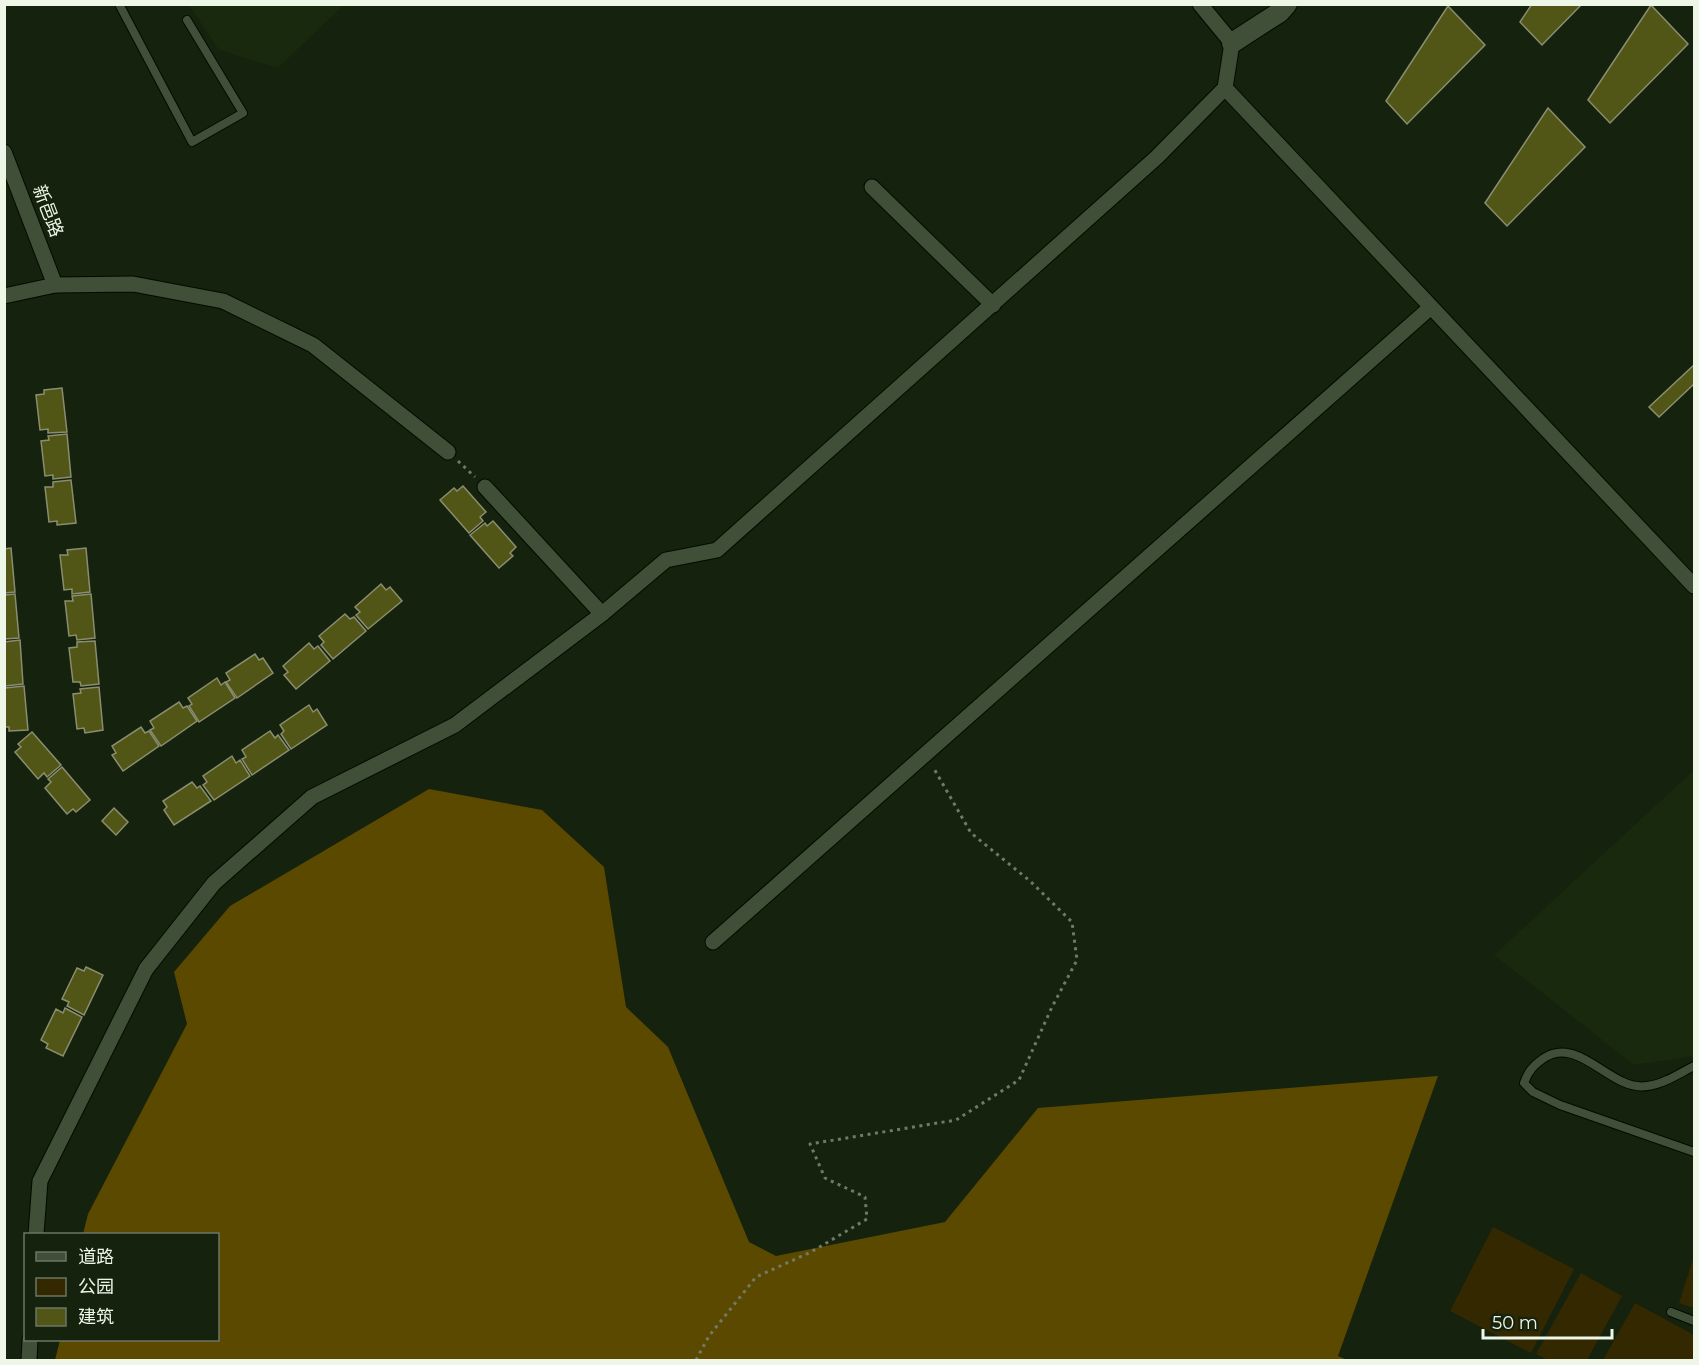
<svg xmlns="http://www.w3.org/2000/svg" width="1699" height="1365" font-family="Montserrat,'Noto Sans SC',sans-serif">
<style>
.built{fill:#18290d}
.green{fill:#342800}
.forest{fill:#5c4900}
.building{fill:#515515;stroke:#8a8e71;stroke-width:1.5}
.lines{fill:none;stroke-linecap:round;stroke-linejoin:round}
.service-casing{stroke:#030b00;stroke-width:10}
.minor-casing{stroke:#030b00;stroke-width:17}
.tertiary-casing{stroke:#030b00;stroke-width:22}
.path{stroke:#6f7b68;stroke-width:3;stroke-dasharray:3 4.5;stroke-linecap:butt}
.service{stroke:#404f38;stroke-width:8}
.minor{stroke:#404f38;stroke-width:15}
.tertiary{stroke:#404f38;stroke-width:20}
.labels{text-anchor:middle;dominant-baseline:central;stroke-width:6;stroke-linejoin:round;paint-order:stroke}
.street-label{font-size:18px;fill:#edf6e7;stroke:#15220d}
</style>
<rect width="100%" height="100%" fill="#15220d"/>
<!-- built -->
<g class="built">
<polygon points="189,5 344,5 278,68 219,50"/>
<polygon points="1694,770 1694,1056 1634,1065 1494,955"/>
</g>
<!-- green -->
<g class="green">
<polygon points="1493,1227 1574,1269 1531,1353 1450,1311"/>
<polygon points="1694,1256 1694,1308 1679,1303"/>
<polygon points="1581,1273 1622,1296 1587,1360 1548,1360 1536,1354"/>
<polygon points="1635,1303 1694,1335 1694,1360 1603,1360"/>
</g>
<!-- forest -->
<polygon class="forest" points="429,789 542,810 604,867 626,1007 668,1047 749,1242 776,1256 945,1222 1038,1108 1438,1076 1338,1356 1347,1360 55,1360 60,1340 218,1340 218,1234 83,1234 88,1214 187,1024 174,972 230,906"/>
<!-- building -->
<g class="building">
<polygon points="1532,4 1582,4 1542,45 1520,22"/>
<polygon points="1651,5 1688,44 1610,123 1588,100"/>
<polygon points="1448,6 1485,45 1407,124 1386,101"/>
<polygon points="1548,108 1585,147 1507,226 1485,203"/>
<polygon points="1694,365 1694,384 1659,417 1649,407"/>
<polygon points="62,388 67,432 48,433 48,429 40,430 36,395 44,394 44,390"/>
<polygon points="67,434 71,477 53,479 53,475 45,476 41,441 49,440 48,436"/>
<polygon points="71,480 76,523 57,525 57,521 49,522 45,487 53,487 53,482"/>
<polygon points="463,486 486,512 480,517 483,521 469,533 440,500 454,488 457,491"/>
<polygon points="493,521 516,547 510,553 513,556 499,568 470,535 485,523 487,526"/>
<polygon points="11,548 15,592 4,593 4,549"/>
<polygon points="86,548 90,592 72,594 72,589 64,590 60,555 68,555 67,550"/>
<polygon points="381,584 386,590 390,587 402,601 368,629 356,615 360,612 355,607"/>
<polygon points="15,594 19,638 4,639 4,595"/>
<polygon points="91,594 95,638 77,640 76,635 69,636 65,601 73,601 72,596"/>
<polygon points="345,614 350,619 354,617 366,631 333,659 321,645 324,642 319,636"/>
<polygon points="20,640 23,684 5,686 4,642"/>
<polygon points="95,641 99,684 81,686 80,682 73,682 69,648 77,647 77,642"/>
<polygon points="309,643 314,649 318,646 330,661 296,689 284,675 288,672 283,666"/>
<polygon points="255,654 259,660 263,658 273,673 237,698 226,682 230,680 226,673"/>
<polygon points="217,678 221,685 225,682 235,698 199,722 189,706 192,704 188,698"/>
<polygon points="24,686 28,730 9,731 9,727 4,727 5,688"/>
<polygon points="99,687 103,730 85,733 84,728 77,729 73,694 81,693 80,689"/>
<polygon points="179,702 183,708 187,706 197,721 161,746 150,730 154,728 150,721"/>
<polygon points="309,705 313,712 317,709 327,725 291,749 281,734 284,731 280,725"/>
<polygon points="141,727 145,733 149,731 159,746 123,771 112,755 116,753 112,746"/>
<polygon points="270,731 275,738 278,735 289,750 252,775 242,759 246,757 242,750"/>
<polygon points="32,732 61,765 47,777 44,773 38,779 15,752 21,747 18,744"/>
<polygon points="232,756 236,763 240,760 250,776 214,800 203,785 207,782 203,776"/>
<polygon points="62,767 90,800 76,812 73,809 67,814 45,788 51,782 48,779"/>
<polygon points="192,782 197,788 200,786 211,801 174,825 164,810 167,807 163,801"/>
<polygon points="114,808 128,822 116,835 102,821"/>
<polygon points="86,967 103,975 84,1015 67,1006 69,1002 62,999 77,968 84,971"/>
<polygon points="65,1008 82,1017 63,1056 46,1048 48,1044 41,1040 56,1009 63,1013"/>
</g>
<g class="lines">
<!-- service casing -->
<g class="service-casing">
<g id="service">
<polyline points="119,4 192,142 243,113 187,20"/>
<path d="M1694,1066C1680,1073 1664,1084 1647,1086C1611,1092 1580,1035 1544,1058C1534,1065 1528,1071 1524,1083L1533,1092L1560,1105L1694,1152"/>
<polyline points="1671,1312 1694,1321"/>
</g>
</g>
<!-- minor casing -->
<g class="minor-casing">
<g id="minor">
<polyline points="1225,88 1694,586"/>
<polyline points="4,152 55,285"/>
<polyline points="872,187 993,305"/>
<polyline points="4,296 55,285 133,284 223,301 313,345 448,452"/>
<polyline points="485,487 602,614"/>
<polyline points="713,942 1431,307"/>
<polyline points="36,1234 40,1181 146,969 214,883 312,797 455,725 602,614 666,560 717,550 1157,157 1225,88 1232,43 1200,4"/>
<polyline points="29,1360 30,1340"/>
</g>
</g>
<!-- tertiary casing -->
<g class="tertiary-casing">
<polyline id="tertiary" points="1232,43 1280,12 1287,4"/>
</g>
<!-- path -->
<g class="path">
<polyline points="458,461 475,477"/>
<polyline points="696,1360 709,1336 756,1277 811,1252 867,1219 865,1197 825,1178 810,1144 956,1120 1019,1080 1052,1007 1077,960 1072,922 1030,881 971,833 933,767"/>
</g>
<!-- service -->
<use href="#service" class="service"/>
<!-- minor -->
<use href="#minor" class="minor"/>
<!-- tertiary -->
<use href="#tertiary" class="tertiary"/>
</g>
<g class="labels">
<!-- street labels -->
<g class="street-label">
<text transform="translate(48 211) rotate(69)">新邑路</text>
</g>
</g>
<!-- border -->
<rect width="1699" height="1365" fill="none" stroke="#edf6e7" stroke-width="12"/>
<!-- legend -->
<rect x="24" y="1233" width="195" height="108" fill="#15220d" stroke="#6b7764" stroke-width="1.5"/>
<rect x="36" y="1252" width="30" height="9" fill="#404f38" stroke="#6b7764" stroke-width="1.5"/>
<text x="78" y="1263" font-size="18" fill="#edf6e7">道路</text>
<rect x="36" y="1278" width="30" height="18" fill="#342800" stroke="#6b7764" stroke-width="1.5"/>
<text x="78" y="1293" font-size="18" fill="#edf6e7">公园</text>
<rect x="36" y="1308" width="30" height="18" fill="#515515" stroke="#6b7764" stroke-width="1.5"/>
<text x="78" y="1323" font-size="18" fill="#edf6e7">建筑</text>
<!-- scale -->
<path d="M1483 1329v9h129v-9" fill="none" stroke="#edf6e7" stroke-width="3"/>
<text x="1492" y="1329" font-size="18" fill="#edf6e7" stroke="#15220d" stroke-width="4.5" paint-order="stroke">50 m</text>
</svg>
